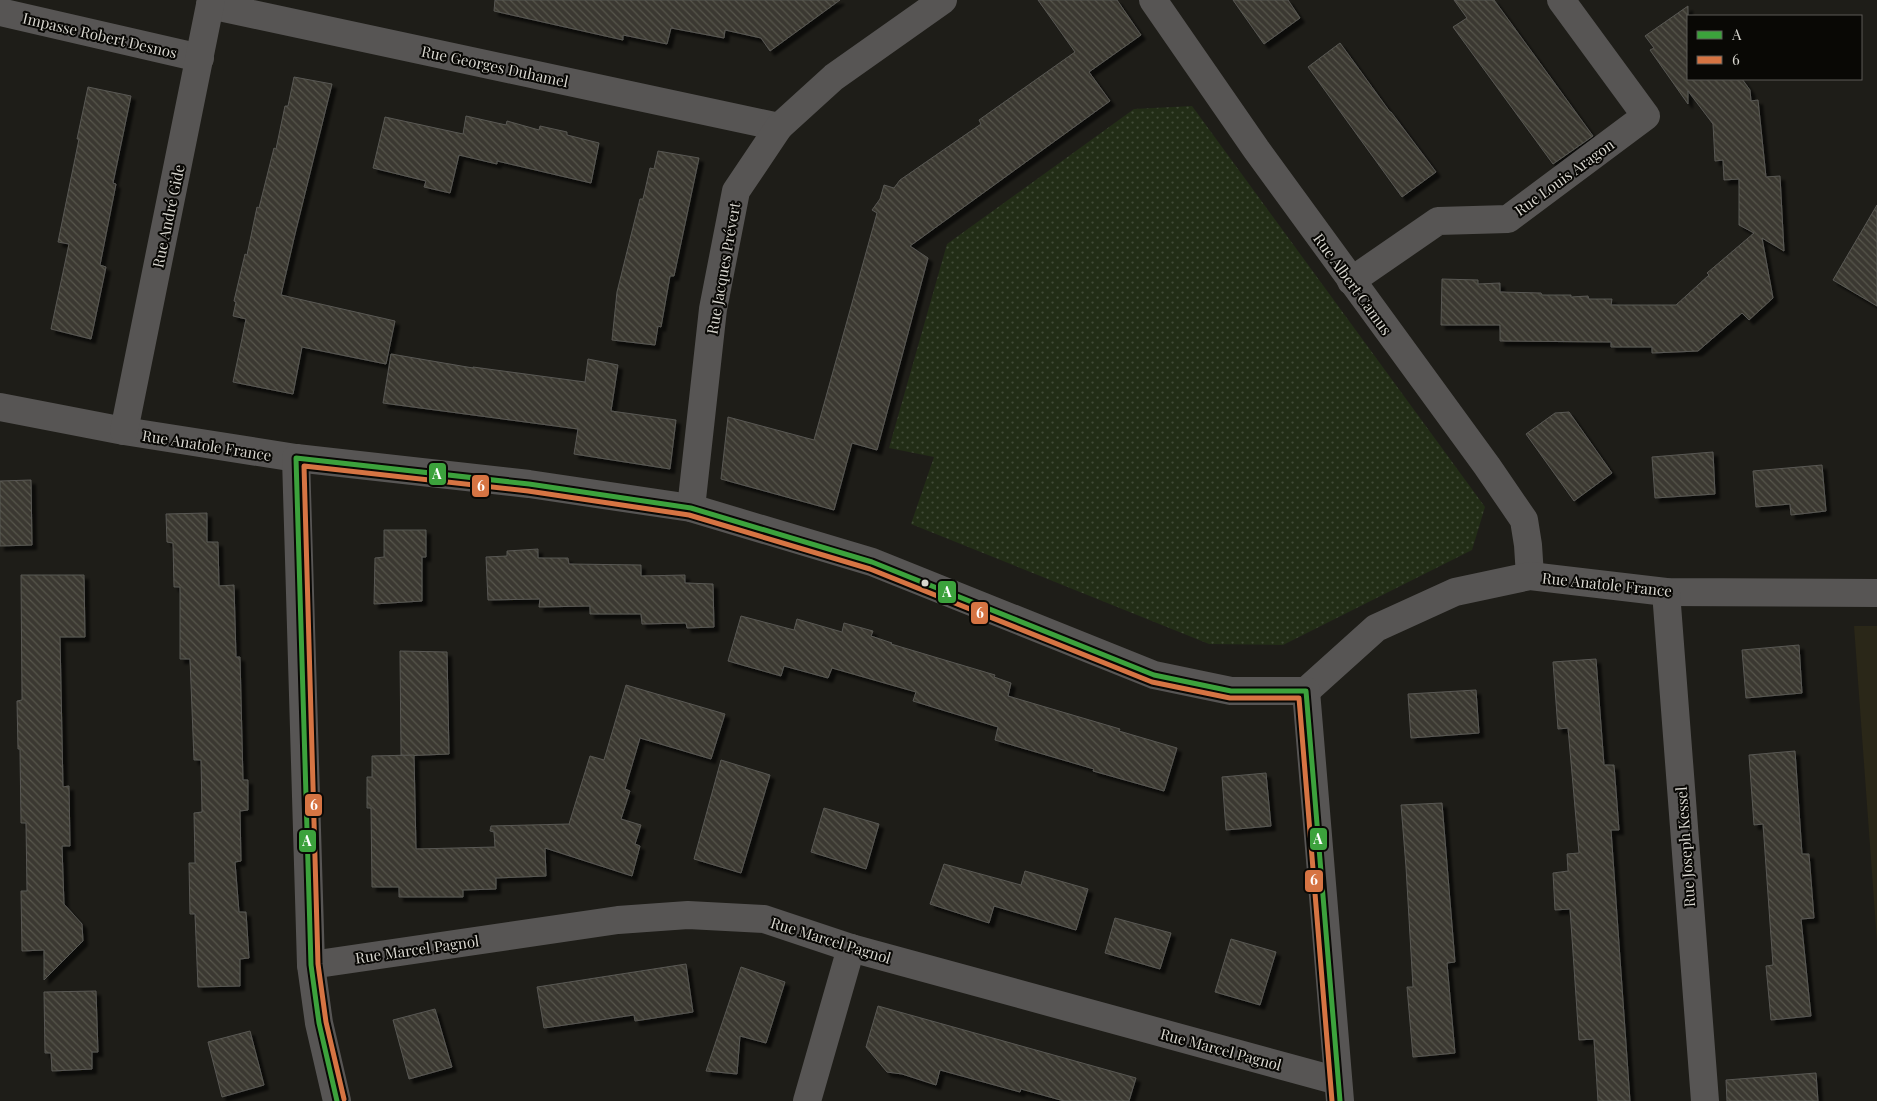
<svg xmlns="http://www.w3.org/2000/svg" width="1877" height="1101" font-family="'Playfair Display',serif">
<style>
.built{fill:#2a2718}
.park{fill:url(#park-dots)}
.building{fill:url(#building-back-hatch);stroke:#595854;filter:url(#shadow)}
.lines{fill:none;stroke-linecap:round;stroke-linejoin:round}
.minor{stroke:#575554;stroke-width:28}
.bus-1-casing{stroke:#090805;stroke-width:9}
.bus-2-casing{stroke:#090805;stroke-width:9}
.bus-1{stroke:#3ca23c;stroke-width:5}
.bus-2{stroke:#d67443;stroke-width:5}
.bus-dot{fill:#d8d6cf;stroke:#090805;stroke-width:2}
.labels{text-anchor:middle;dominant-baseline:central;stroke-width:4;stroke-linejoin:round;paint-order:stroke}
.street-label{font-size:15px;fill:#d8d6cf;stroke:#090805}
.line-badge{stroke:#090805;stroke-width:2}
.badge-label{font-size:14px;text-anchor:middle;font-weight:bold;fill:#fff}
</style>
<defs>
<pattern id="park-dots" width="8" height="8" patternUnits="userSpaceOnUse" patternTransform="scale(1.25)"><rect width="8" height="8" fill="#222d16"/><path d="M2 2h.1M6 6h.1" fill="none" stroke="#414b37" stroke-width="1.8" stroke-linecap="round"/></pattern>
<pattern id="building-back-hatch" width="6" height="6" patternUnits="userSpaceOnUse" patternTransform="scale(1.25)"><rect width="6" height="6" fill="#3b3930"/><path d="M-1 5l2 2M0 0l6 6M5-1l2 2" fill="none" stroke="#57554d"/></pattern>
<filter id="shadow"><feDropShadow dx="4.5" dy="4.5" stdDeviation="1" flood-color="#0009"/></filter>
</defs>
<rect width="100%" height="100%" fill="#1e1d18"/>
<!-- built -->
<polygon class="built" points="1854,626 1877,626 1877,942"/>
<!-- park -->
<polygon class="park" points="1192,106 1485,507 1472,550 1283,645 1209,644 911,524 934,457 889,448 947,244 1134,109"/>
<!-- building -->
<g class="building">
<polygon points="495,0 840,0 770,51 761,38 725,30 724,38 671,28 667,44 623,35 623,40 494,11"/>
<polygon points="1038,0 1117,0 1141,35 1089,72 1110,101 910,246 928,258 877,450 852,443 834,510 721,479 728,417 814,440 877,213 872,210 880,199 884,185 894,188 900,180 981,124 979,120 1075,52"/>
<polygon points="1233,0 1288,0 1300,18 1264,44"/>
<polygon points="1454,0 1494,0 1593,136 1553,164 1453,27 1467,18"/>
<polygon points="1688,6 1688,79 1742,79 1750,90 1751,101 1758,100 1766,177 1780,176 1784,251 1762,238 1773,298 1749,320 1742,313 1698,351 1652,353 1652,347 1611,347 1611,342 1500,341 1500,325 1441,325 1442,279 1478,280 1478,284 1500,283 1500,292 1541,293 1542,295 1571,295 1571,297 1588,296 1589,299 1612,299 1611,305 1676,305 1709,275 1707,273 1754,233 1739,225 1739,179 1724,180 1723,160 1715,161 1713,124 1688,91 1688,104 1650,50 1654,48 1645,36"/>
<polygon points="1340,43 1390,112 1391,112 1436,172 1402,197 1308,67"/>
<polygon points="294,77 332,84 295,234 281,295 395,321 386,364 302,347 293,394 233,382 246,319 233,316 236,302 234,301 245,254 247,255 257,207 259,208 274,148 276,149 285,106 288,106"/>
<polygon points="88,87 131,96 113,183 116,184 100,265 106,267 91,339 51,329 69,244 58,242 79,139 77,139"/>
<polygon points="466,116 506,125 507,121 539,130 540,126 567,132 567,135 599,143 591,183 497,161 497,164 459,155 450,193 424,187 426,181 373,168 385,117 463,134"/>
<polygon points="658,151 699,158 674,276 670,276 661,327 658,326 655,345 612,340 617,292 640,199 643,199 650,168 654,169"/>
<polygon points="1877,205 1877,306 1833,280"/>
<polygon points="391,354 473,368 473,367 585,382 588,359 618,365 611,411 676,420 670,469 574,454 578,429 383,403"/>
<polygon points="1569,412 1612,473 1574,501 1526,434 1555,413"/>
<polygon points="1713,452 1715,494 1655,498 1652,457"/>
<polygon points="1822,465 1826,511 1791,515 1790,504 1756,507 1753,471"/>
<polygon points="31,480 32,545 0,546 0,481"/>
<polygon points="207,513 207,542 218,542 219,586 234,585 236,657 240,657 243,780 248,780 248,810 240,811 241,861 235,862 239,912 246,912 249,958 240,959 240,986 198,987 195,914 190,914 189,863 195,863 194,813 202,812 201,760 194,760 190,659 180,659 180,587 174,587 173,543 167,542 166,514"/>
<polygon points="384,530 426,530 426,557 422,557 422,601 374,604 375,558 384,557"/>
<polygon points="538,549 538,558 568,558 569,564 641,565 641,576 685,575 685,583 713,584 714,627 687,628 686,623 642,624 641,614 590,614 590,606 539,607 540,599 488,600 486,557 507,556 507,551"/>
<polygon points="21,575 84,575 85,637 60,637 63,787 69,786 70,846 62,846 64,904 82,924 83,941 44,980 44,950 22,951 21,891 27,891 26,823 21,823 20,749 18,749 17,701 22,700"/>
<polygon points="741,616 794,630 797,619 842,632 844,623 873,631 871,636 892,643 891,644 995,675 994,677 1011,683 1008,696 1120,729 1119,731 1177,748 1164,791 1093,771 1094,769 995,740 998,727 913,701 916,692 832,668 828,678 784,666 781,676 728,661"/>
<polygon points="1799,645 1802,693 1746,698 1742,650"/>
<polygon points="400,651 447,652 449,754 401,756"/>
<polygon points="1596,659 1604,765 1614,765 1619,830 1611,830 1630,1101 1598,1101 1594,1039 1579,1040 1570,909 1555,910 1553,873 1568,871 1567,854 1579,853 1568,728 1558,729 1553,662"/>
<polygon points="626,685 725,714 711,759 640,738 625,789 630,791 621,819 641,825 635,844 640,846 632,876 545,848 546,876 496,878 496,889 463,890 463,897 399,897 399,887 372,887 371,808 367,808 367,777 372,777 372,756 414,755 416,849 495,847 494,832 490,831 491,826 569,824 590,756 604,760"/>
<polygon points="1476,690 1479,733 1411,738 1408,694"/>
<polygon points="1795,751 1802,854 1809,854 1814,918 1801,919 1811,1016 1771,1020 1766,966 1773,965 1763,824 1754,825 1749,755"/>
<polygon points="721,760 770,775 741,873 694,859"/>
<polygon points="1266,773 1271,826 1226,830 1222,777"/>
<polygon points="1442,803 1455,962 1447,963 1455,1053 1413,1057 1407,987 1413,987 1406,867 1401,805"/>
<polygon points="824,808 879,824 866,869 811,852"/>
<polygon points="944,864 1021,885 1025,871 1088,889 1076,930 994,906 989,923 930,904"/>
<polygon points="1115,918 1171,933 1160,969 1105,953"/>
<polygon points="1231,939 1276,952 1260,1005 1215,992"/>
<polygon points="686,964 693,1012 635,1021 634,1015 544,1028 537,987"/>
<polygon points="741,967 785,982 766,1043 740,1036 737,1074 706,1071"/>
<polygon points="96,991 98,1052 92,1052 92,1069 52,1071 51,1053 45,1053 44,992"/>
<polygon points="878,1006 1136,1078 1129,1101 1064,1101 1021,1089 1020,1092 940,1070 936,1085 902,1074 887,1072 866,1047"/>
<polygon points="435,1009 452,1067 409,1079 393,1020"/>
<polygon points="250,1031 264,1085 222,1097 208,1042"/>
<polygon points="1816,1073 1818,1101 1727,1101 1726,1080"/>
</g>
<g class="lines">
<!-- minor -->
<g class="minor">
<polyline points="1153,0 1256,149 1487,466 1524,520 1528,545 1530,576"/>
<polyline points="210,5 779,127"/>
<polyline points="0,12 200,58"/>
<polyline points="1351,281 1438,221 1508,219 1646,116 1561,0"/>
<polyline points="0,407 124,431 296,458 529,484 691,508 872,562 1154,675 1231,691 1306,691 1376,628 1455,592 1530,576 1666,592 1877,593"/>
<polyline points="124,431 211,0"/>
<polyline points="296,458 311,965 319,1023 337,1101"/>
<polyline points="691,508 713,309 736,191 779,127 834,77 943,0"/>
<polyline points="1666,592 1705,1101"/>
<polyline points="1306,691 1340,1101"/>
<polyline points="311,965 618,920 688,915 764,919 851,948 1338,1081"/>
<polyline points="807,1101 851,948"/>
</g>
<!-- bus-1 casing -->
<g class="bus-1-casing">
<polyline id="bus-1" points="337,1101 319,1023 311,965 296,458 529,484 691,508 872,562 1154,675 1231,691 1306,691 1340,1101"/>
</g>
<!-- bus-2 casing -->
<g class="bus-2-casing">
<polyline id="bus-2" points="344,1099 326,1022 318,964 304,466 528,491 689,515 870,569 1152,682 1230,698 1299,698 1332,1101"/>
</g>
<!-- bus-1 -->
<use href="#bus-1" class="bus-1"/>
<!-- bus-2 -->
<use href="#bus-2" class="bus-2"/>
</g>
<!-- markers -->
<circle class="bus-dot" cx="925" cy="583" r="4.5"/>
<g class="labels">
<!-- street labels -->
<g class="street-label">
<text transform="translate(100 35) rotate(13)">Impasse Robert Desnos</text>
<text transform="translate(495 66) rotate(12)">Rue Georges Duhamel</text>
<text transform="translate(1564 177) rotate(-36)">Rue Louis Aragon</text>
<text transform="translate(168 216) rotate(-78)">Rue André Gide</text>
<text transform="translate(723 268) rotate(-80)">Rue Jacques Prévert</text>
<text transform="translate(1353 284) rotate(54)">Rue Albert Camus</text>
<text transform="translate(207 445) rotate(9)">Rue Anatole France</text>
<text transform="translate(1607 584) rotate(6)">Rue Anatole France</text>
<text transform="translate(1685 847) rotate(-94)">Rue Joseph Kessel</text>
<text transform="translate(831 940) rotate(17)">Rue Marcel Pagnol</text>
<text transform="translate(417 949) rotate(-8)">Rue Marcel Pagnol</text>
<text transform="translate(1221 1049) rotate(15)">Rue Marcel Pagnol</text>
</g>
</g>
<g class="line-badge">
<rect x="428" y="462" width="19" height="24" rx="5" fill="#3ca23c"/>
<rect x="471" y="474" width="19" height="24" rx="5" fill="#d67443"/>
<rect x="937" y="580" width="20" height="24" rx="5" fill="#3ca23c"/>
<rect x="970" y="601" width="19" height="24" rx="5" fill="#d67443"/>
<rect x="304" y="793" width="19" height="24" rx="5" fill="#d67443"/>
<rect x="1309" y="827" width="19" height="24" rx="5" fill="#3ca23c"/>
<rect x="298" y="829" width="19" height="24" rx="5" fill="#3ca23c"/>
<rect x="1304" y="869" width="20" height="24" rx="5" fill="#d67443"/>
</g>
<g class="badge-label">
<text x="437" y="479">A</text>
<text x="481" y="491">6</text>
<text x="947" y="597">A</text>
<text x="980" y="618">6</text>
<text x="314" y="810">6</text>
<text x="1318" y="844">A</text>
<text x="307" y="846">A</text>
<text x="1314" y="885">6</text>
</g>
<!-- legend -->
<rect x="1687" y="15" width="175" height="65" fill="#090805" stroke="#5c5a56"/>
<rect x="1697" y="31" width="25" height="8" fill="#3ca23c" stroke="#5c5a56"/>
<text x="1732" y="40" font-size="15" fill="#d8d6cf">A</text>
<rect x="1697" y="56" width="25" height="8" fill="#d67443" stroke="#5c5a56"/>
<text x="1732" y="65" font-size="15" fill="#d8d6cf">6</text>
</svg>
